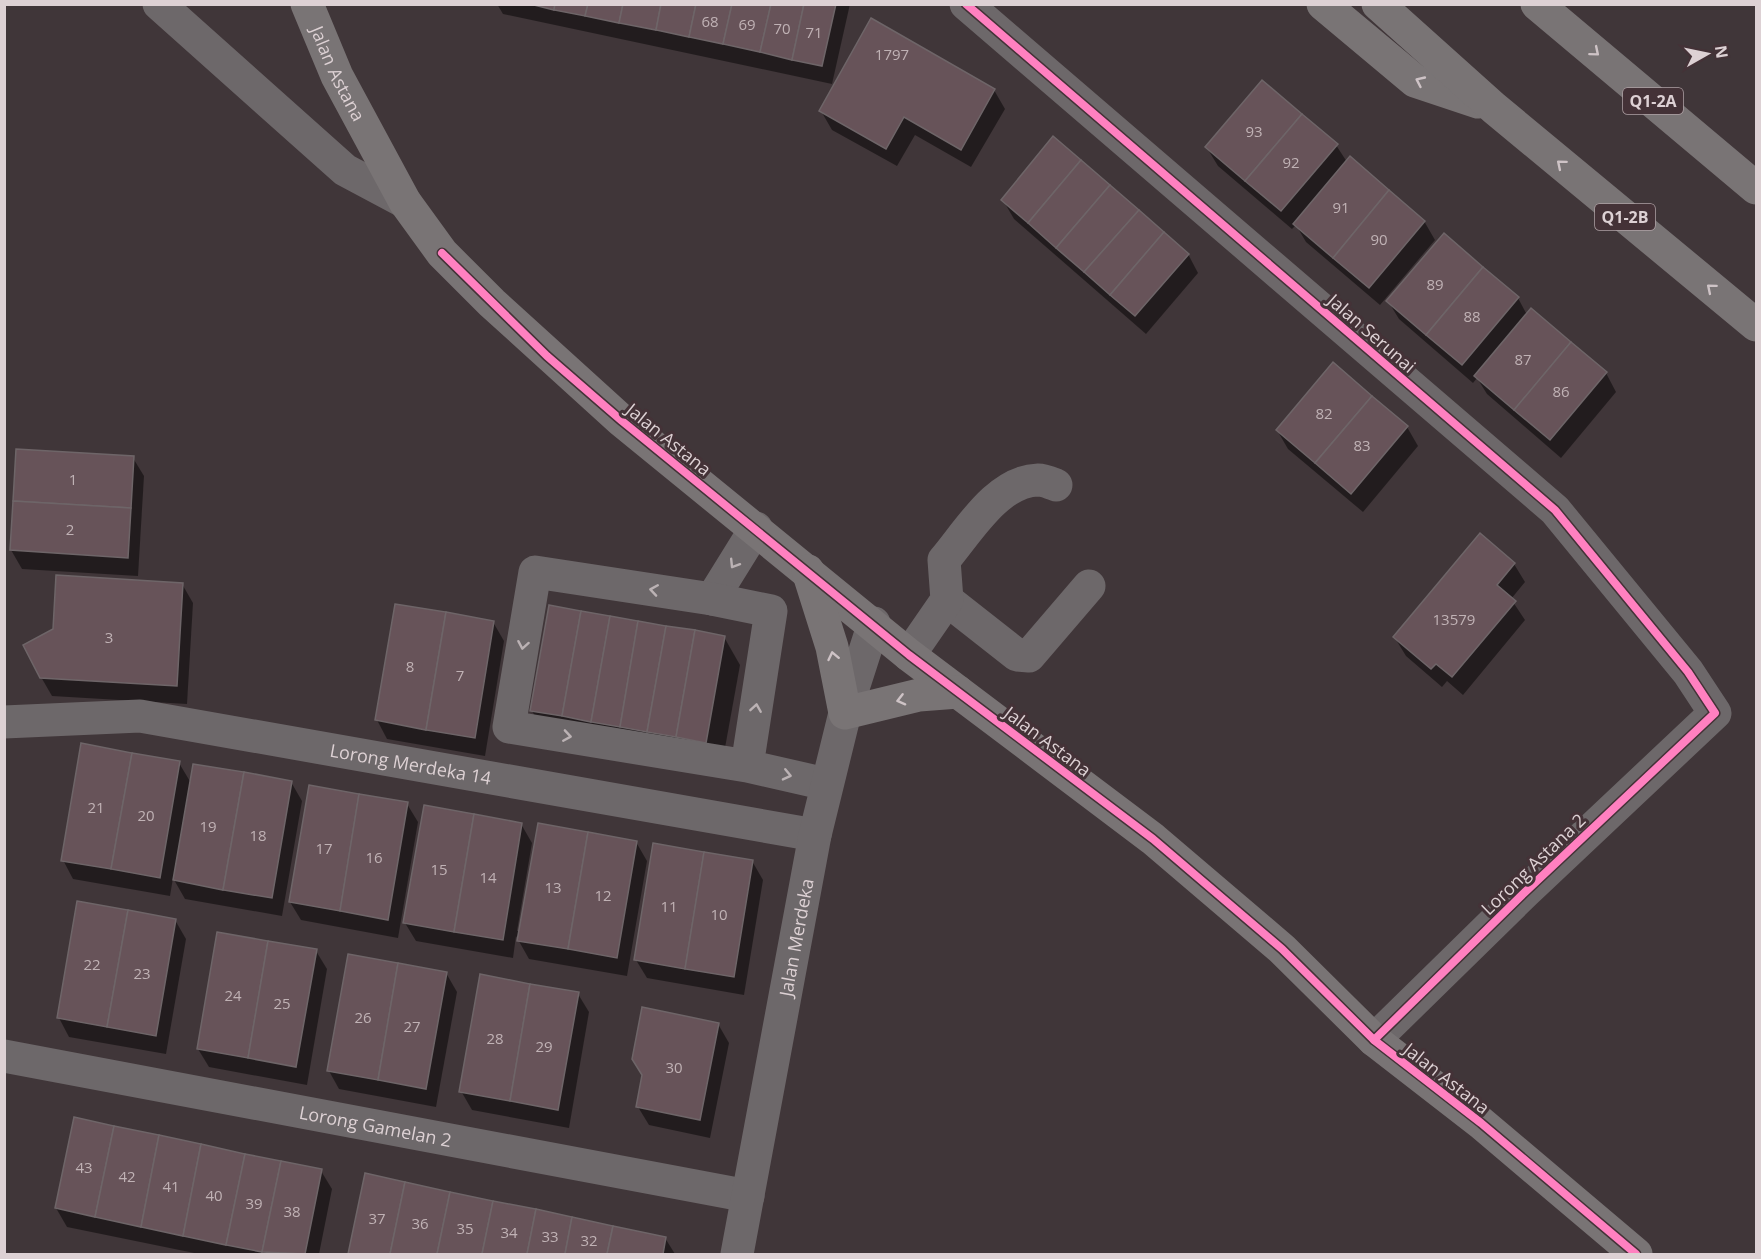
<svg xmlns="http://www.w3.org/2000/svg" width="1761" height="1259" font-family="'Open Sans',sans-serif">
<style>
.shadow{fill:#0007}
.building{fill:#675359;stroke:#6e6568;stroke-width:1.5}
.lines{fill:none;stroke-linecap:round;stroke-linejoin:round}
.minor{stroke:#6d686a;stroke-width:33}
.major{stroke:#797475;stroke-width:33}
.cycleway-casing{stroke:#443237;stroke-width:11}
.cycleway{stroke:#ff80c0;stroke-width:8}
.oneway{stroke:#cec3c6}
.oneway2{stroke:#bbb2b4}
.labels{text-anchor:middle;dominant-baseline:central;stroke-width:6;stroke-linejoin:round;paint-order:stroke}
.number-label{font-size:15px;fill:#c0b2b5}
.shield{fill:#443237;stroke:#afa1a5;stroke-width:1.5}
.shield-label{font-size:16px;font-weight:bold;fill:#ddd1d4}
.street-label{font-size:18px;fill:#ddd1d4;stroke:#443237}
</style>
<rect width="100%" height="100%" fill="#403639"/>
<!-- shadow -->
<g class="shadow">
<polygon points="497,4 850,4 832,84 503,14"/>
<polygon points="994,90 1005,109 971,167 915,135 897,166 832,130 821,111"/>
<polygon points="1336,145 1347,162 1424,221 1435,240 1380,305 1306,242 1296,225 1292,229 1218,166 1207,148"/>
<polygon points="1003,200 1188,254 1198,273 1146,334 1014,219"/>
<polygon points="1518,298 1527,315 1606,373 1616,392 1561,458 1487,394 1477,378 1473,383 1399,319 1388,301"/>
<polygon points="1407,427 1418,446 1363,512 1288,449 1277,430"/>
<polygon points="17,451 133,458 144,476 138,576 22,569 11,550"/>
<polygon points="1514,564 1525,582 1511,599 1525,620 1463,695 1447,681 1442,687 1406,656 1395,638"/>
<polygon points="182,584 193,603 187,704 52,696 41,677"/>
<polygon points="493,622 504,641 485,756 387,739 377,720"/>
<polygon points="724,637 740,665 721,770 548,738 532,711"/>
<polygon points="179,763 191,783 291,782 302,801 282,916 185,899 173,878 170,896 73,879 63,860"/>
<polygon points="407,804 418,822 398,938 301,920 290,902"/>
<polygon points="521,824 532,843 517,931 520,931 636,842 647,861 627,976 529,959 516,936 513,958 416,941 405,923"/>
<polygon points="752,861 763,880 744,995 647,978 636,960"/>
<polygon points="175,920 186,939 166,1054 69,1037 59,1018"/>
<polygon points="316,951 327,969 307,1085 209,1067 198,1049"/>
<polygon points="446,973 457,992 436,1107 339,1089 329,1071"/>
<polygon points="578,994 589,1012 569,1128 472,1110 461,1091"/>
<polygon points="718,1024 729,1043 710,1138 649,1125 638,1107"/>
<polygon points="321,1171 332,1189 319,1254 199,1254 67,1227 56,1208"/>
<polygon points="366,1175 665,1238 675,1254 350,1254"/>
</g>
<!-- building -->
<g class="building">
<polygon points="530,4 555,4 554,10"/>
<polygon points="555,4 588,4 585,16 554,10"/>
<polygon points="588,4 623,4 619,23 585,16"/>
<polygon points="623,4 661,4 656,30 619,23"/>
<polygon points="661,4 696,4 689,37 656,30"/>
<polygon points="696,4 732,4 723,44 689,37"/>
<polygon points="732,4 771,4 760,52 723,44"/>
<polygon points="771,4 804,4 792,60 760,52"/>
<polygon points="804,4 836,4 822,66 792,60"/>
<polygon points="871,18 995,89 961,150 904,117 886,149 819,111"/>
<polygon points="1262,80 1302,114 1245,181 1205,147"/>
<polygon points="1302,114 1338,144 1281,211 1245,181"/>
<polygon points="1053,136 1081,160 1028,223 1001,200"/>
<polygon points="1350,156 1389,190 1333,258 1293,224"/>
<polygon points="1081,160 1110,185 1056,248 1028,223"/>
<polygon points="1110,185 1139,210 1084,272 1056,248"/>
<polygon points="1389,190 1425,221 1369,288 1333,258"/>
<polygon points="1139,210 1164,232 1110,295 1084,272"/>
<polygon points="1164,232 1189,254 1135,316 1110,295"/>
<polygon points="1444,233 1483,267 1426,335 1386,301"/>
<polygon points="1483,267 1519,297 1462,365 1426,335"/>
<polygon points="1531,308 1571,342 1514,410 1474,376"/>
<polygon points="1571,342 1607,372 1550,440 1514,410"/>
<polygon points="1333,362 1372,396 1315,463 1276,430"/>
<polygon points="1372,396 1408,426 1351,494 1315,463"/>
<polygon points="16,449 134,456 131,508 13,501"/>
<polygon points="13,501 131,508 128,558 10,550"/>
<polygon points="1480,533 1515,563 1497,585 1516,601 1452,677 1436,664 1431,669 1393,637"/>
<polygon points="56,575 183,583 177,686 40,678 23,645 53,629"/>
<polygon points="395,604 446,612 426,730 375,720"/>
<polygon points="549,605 581,611 562,716 530,711"/>
<polygon points="581,611 610,616 591,722 562,716"/>
<polygon points="446,612 494,621 475,738 426,730"/>
<polygon points="610,616 638,621 620,727 591,722"/>
<polygon points="638,621 666,626 647,732 620,727"/>
<polygon points="666,626 695,630 676,737 647,732"/>
<polygon points="695,630 725,636 706,743 676,737"/>
<polygon points="81,743 132,753 111,869 61,861"/>
<polygon points="132,753 180,761 160,878 111,869"/>
<polygon points="193,764 244,772 223,890 173,880"/>
<polygon points="244,772 292,781 272,898 223,890"/>
<polygon points="309,785 359,794 340,911 289,902"/>
<polygon points="359,794 408,802 388,920 340,911"/>
<polygon points="424,805 474,814 454,932 403,923"/>
<polygon points="474,814 522,823 503,940 454,932"/>
<polygon points="538,823 588,832 568,949 517,941"/>
<polygon points="588,832 637,841 617,958 568,949"/>
<polygon points="653,843 704,852 685,969 634,960"/>
<polygon points="704,852 753,860 734,977 685,969"/>
<polygon points="77,901 128,910 107,1027 57,1018"/>
<polygon points="128,910 176,919 156,1036 107,1027"/>
<polygon points="217,932 268,941 248,1058 197,1049"/>
<polygon points="268,941 317,949 296,1067 248,1058"/>
<polygon points="348,954 398,963 378,1080 327,1071"/>
<polygon points="398,963 447,972 426,1089 378,1080"/>
<polygon points="480,974 530,984 510,1101 459,1092"/>
<polygon points="530,984 579,992 558,1110 510,1101"/>
<polygon points="642,1007 719,1023 700,1120 636,1107 642,1075 632,1059"/>
<polygon points="74,1117 114,1126 95,1217 55,1208"/>
<polygon points="114,1126 159,1135 141,1227 95,1217"/>
<polygon points="159,1135 201,1144 183,1236 141,1227"/>
<polygon points="201,1144 245,1154 226,1245 183,1236"/>
<polygon points="245,1154 281,1161 262,1252 226,1245"/>
<polygon points="281,1161 322,1169 305,1254 262,1252"/>
<polygon points="365,1173 405,1182 390,1254 348,1254"/>
<polygon points="405,1182 450,1192 437,1254 390,1254"/>
<polygon points="450,1192 493,1201 482,1254 437,1254"/>
<polygon points="493,1201 536,1209 527,1254 482,1254"/>
<polygon points="536,1209 572,1217 565,1254 527,1254"/>
<polygon points="572,1217 613,1226 607,1254 565,1254"/>
<polygon points="613,1226 666,1237 663,1254 607,1254"/>
</g>
<g class="lines">
<!-- minor -->
<g class="minor">
<polyline points="159,4 345,170 405,202"/>
<polyline points="966,4 1555,510 1688,672 1715,713 1524,893 1374,1040"/>
<polyline points="712,599 756,528"/>
<polyline points="947,600 1017,655 1029,656 1089,586"/>
<path d="M909,655L947,600L944,560C968,532 997,481 1038,480C1044,480 1051,483 1056,485"/>
<path id="s1" d="M4,722L140,716L815,835"/>
<polyline points="747,766 771,611 712,599 535,572 509,727 747,766 826,784"/>
<path id="s2" d="M4,1056L748,1196"/>
<path id="s3" d="M737,1254L815,835L845,713L874,623"/>
</g>
<!-- major -->
<g class="major">
<path id="s4" d="M307,4L337,76L405,202L442,253L492,303L622,421L909,655L1153,839L1282,949L1374,1040L1481,1123L1636,1254"/>
<polyline points="1323,4 1415,81 1478,102"/>
<polyline points="1378,4 1494,108 1756,325"/>
<polyline points="1537,4 1756,188"/>
<polyline points="808,571 832,647 845,713 919,695 958,692"/>
</g>
<!-- cycleway casing -->
<g class="cycleway-casing">
<g id="cycleway">
<polyline points="966,4 1555,510 1688,672 1715,713 1524,893 1374,1040"/>
<polyline points="442,253 547,356 622,421 909,655 1153,839 1282,949 1374,1040 1481,1123 1636,1254"/>
</g>
</g>
<!-- cycleway -->
<use href="#cycleway" class="cycleway"/>
</g>
<!-- one-way arrows -->
<defs><path id="oneway-chevron" d="M-2-3.5L2.5 0L-2 3.5" fill="none" stroke-width="1.6" stroke-linecap="round" stroke-linejoin="round" transform="scale(1.5)"/></defs>
<g class="oneway">
<use href="#oneway-chevron" transform="translate(1595 52) rotate(40)"/>
<use href="#oneway-chevron" transform="translate(1420 81) rotate(-155)"/>
<use href="#oneway-chevron" transform="translate(1561 164) rotate(-140)"/>
<use href="#oneway-chevron" transform="translate(1711 288) rotate(-140)"/>
<use href="#oneway-chevron" transform="translate(833 656) rotate(-102)"/>
<use href="#oneway-chevron" transform="translate(901 700) rotate(166)"/>
</g>
<g class="oneway2">
<use href="#oneway-chevron" transform="translate(734 564) rotate(122)"/>
<use href="#oneway-chevron" transform="translate(654 590) rotate(-171)"/>
<use href="#oneway-chevron" transform="translate(523 645) rotate(100)"/>
<use href="#oneway-chevron" transform="translate(756 708) rotate(-81)"/>
<use href="#oneway-chevron" transform="translate(567 736) rotate(9)"/>
<use href="#oneway-chevron" transform="translate(787 775) rotate(13)"/>
</g>
<g class="labels">
<!-- number labels -->
<g class="number-label">
<text x="710" y="21">68</text>
<text x="747" y="24">69</text>
<text x="782" y="28">70</text>
<text x="814" y="32">71</text>
<text x="892" y="54">1797</text>
<text x="1254" y="131">93</text>
<text x="1291" y="162">92</text>
<text x="1341" y="207">91</text>
<text x="1379" y="239">90</text>
<text x="1435" y="284">89</text>
<text x="1472" y="316">88</text>
<text x="1523" y="359">87</text>
<text x="1561" y="391">86</text>
<text x="1324" y="413">82</text>
<text x="1362" y="445">83</text>
<text x="73" y="479">1</text>
<text x="70" y="529">2</text>
<text x="1454" y="619">13579</text>
<text x="109" y="637">3</text>
<text x="410" y="666">8</text>
<text x="460" y="675">7</text>
<text x="96" y="807">21</text>
<text x="146" y="815">20</text>
<text x="208" y="826">19</text>
<text x="258" y="835">18</text>
<text x="324" y="848">17</text>
<text x="374" y="857">16</text>
<text x="439" y="869">15</text>
<text x="488" y="877">14</text>
<text x="553" y="887">13</text>
<text x="603" y="895">12</text>
<text x="669" y="906">11</text>
<text x="719" y="914">10</text>
<text x="92" y="964">22</text>
<text x="142" y="973">23</text>
<text x="233" y="995">24</text>
<text x="282" y="1003">25</text>
<text x="363" y="1017">26</text>
<text x="412" y="1026">27</text>
<text x="495" y="1038">28</text>
<text x="544" y="1046">29</text>
<text x="674" y="1067">30</text>
<text x="84" y="1167">43</text>
<text x="127" y="1176">42</text>
<text x="171" y="1186">41</text>
<text x="214" y="1195">40</text>
<text x="254" y="1203">39</text>
<text x="292" y="1211">38</text>
<text x="377" y="1218">37</text>
<text x="420" y="1223">36</text>
<text x="465" y="1228">35</text>
<text x="509" y="1232">34</text>
<text x="550" y="1236">33</text>
<text x="589" y="1240">32</text>
</g>
<!-- shield labels -->
<g class="shield">
<rect x="1623" y="88" width="60" height="26" rx="4.5"/>
<rect x="1595" y="204" width="60" height="26" rx="4.5"/>
</g>
<g class="shield-label">
<text x="1653" y="101">Q1-2A</text>
<text x="1625" y="217">Q1-2B</text>
</g>
<!-- street labels -->
<g class="street-label">
<text stroke="none"><textPath href="#s4" startOffset="76">Jalan Astana</textPath></text>
<text transform="translate(1372 333) rotate(41)">Jalan Serunai</text>
<text transform="translate(669 439) rotate(39)">Jalan Astana</text>
<text transform="translate(1048 741) rotate(37)">Jalan Astana</text>
<text stroke="none"><textPath href="#s1" startOffset="411">Lorong Merdeka 14</textPath></text>
<text transform="translate(1533 864) rotate(-44)">Lorong Astana 2</text>
<text stroke="none"><textPath href="#s3" startOffset="322">Jalan Merdeka</textPath></text>
<text transform="translate(1447 1078) rotate(38)">Jalan Astana</text>
<text stroke="none"><textPath href="#s2" startOffset="378">Lorong Gamelan 2</textPath></text>
</g>
</g>
<!-- border -->
<rect width="1761" height="1259" fill="none" stroke="#ddd1d4" stroke-width="12"/>
<!-- north arrow -->
<g transform="translate(1707 54) rotate(81)" stroke="#443237" stroke-width="4.5" paint-order="stroke">
<path d="M0-4.5L10 22L0 15L-10 22Z" fill="#ddd1d4"/>
<text y="-9" font-size="16" font-weight="bold" text-anchor="middle" fill="#ddd1d4">N</text>
</g>
</svg>
